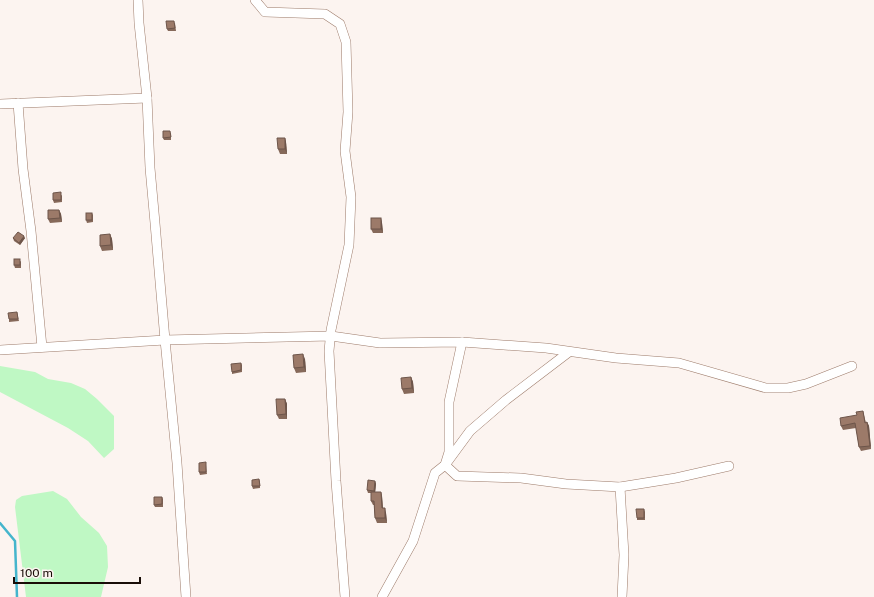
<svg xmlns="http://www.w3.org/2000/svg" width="874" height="597" font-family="'Public Sans',sans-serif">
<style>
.green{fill:#bff8c4}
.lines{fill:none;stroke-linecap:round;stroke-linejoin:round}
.stream{stroke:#45b5cc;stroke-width:2.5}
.minor-casing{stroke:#9d7b6a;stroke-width:10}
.minor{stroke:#fff;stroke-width:9}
.wall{fill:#86695a}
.shaded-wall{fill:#6d554a}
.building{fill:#9c7a69;stroke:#6d554a}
</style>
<rect width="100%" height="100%" fill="#fcf4f0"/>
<!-- green -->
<g class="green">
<polygon points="0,366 35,372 48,379 71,383 85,389 97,399 114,416 114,449 104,458 88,441 68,428 0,392"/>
<polygon points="53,491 67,499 81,517 99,533 107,546 108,567 101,597 26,597 15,507 16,500 22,496"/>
</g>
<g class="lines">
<!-- stream -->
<polyline class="stream" points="0,523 15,541 17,597"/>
<!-- minor casing -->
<g class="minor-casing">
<g id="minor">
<polyline points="138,0 139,23 147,98 150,168 155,223 165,340 177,463 186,597"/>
<polyline points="255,0 265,12 325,14 340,24 346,42 348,112 345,151 351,197 349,245 331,330 329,351 336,481 345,597"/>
<polyline points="18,103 23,169 31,231 42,347"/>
<polyline points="0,104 147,98"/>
<polyline points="0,350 165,340 331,336 380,343 462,342 546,348 616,358 679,363 766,388 788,388 806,384 852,366"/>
<polyline points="569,352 506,400 470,431 445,465 457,476 521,478 566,484 620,487 676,478 729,466"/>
<polyline points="620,487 624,555 622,597"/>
<polyline points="382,597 413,541 435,473 445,465 449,452 449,402 462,342"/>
</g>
</g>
<!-- minor -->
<use href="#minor" class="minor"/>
</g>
<!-- wall -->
<g class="wall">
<polygon points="175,23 176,31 168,31 167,29"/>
<polygon points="171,133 171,140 164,140 163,138"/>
<polygon points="285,138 286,142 287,154 280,154 278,149"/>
<polygon points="62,195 62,202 54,203 53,200"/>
<polygon points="59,210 61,214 62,222 50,223 48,219"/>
<polygon points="92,213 93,215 93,222 87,223 86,220"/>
<polygon points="381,218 382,223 383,233 373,233 371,229"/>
<polygon points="110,234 112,239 113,250 102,251 100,246"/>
<polygon points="13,238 25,238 20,245 14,241"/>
<polygon points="21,261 21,268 15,268 14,265"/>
<polygon points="17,312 19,321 9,322 9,319"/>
<polygon points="305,359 306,372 296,373 294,368"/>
<polygon points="241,363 242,365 242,372 232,374 232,372"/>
<polygon points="411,377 413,382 414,393 404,394 402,389"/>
<polygon points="285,399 287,404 287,419 279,419 277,415"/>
<polygon points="863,411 866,423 867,422 869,426 871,449 861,451 859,447 856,428 843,430 841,426"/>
<polygon points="206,465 207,474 200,475 199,472"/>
<polygon points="259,479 260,482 260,488 253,489 252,486"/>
<polygon points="375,481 376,484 375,492 381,492 382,496 383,508 386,513 387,523 377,523 375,518 374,505 373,505 371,501 371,493 368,493 367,490"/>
<polygon points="162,497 163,499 163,507 155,507 154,505"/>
<polygon points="644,509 645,512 645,520 637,520 637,518"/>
</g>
<!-- shaded-wall -->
<g class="shaded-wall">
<polygon points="285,138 286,142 287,154 285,149"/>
<polygon points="59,210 61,214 62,222 60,218"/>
<polygon points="381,218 382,223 383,233 381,229"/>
<polygon points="110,234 112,239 113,250 111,245"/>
<polygon points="24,236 25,238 20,245 19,243"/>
<polygon points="303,354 305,359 306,372 304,367"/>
<polygon points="411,377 413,382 414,393 412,388"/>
<polygon points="285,399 287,404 287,419 286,414"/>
<polygon points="867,422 869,426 871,449 870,446"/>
<polygon points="375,481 376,484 375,494 374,491"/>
<polygon points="381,492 382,496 383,513 382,508"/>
<polygon points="385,508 386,513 387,523 385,518"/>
</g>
<!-- building -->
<g class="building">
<polygon points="166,21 174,21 175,28 167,29"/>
<polygon points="163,131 170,131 171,137 163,138"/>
<polygon points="277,138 285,138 285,149 278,149"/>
<polygon points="61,192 61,200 53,200 53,193"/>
<polygon points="48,210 59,210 60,218 48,219"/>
<rect x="86" y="213" width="6" height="7"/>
<rect x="371" y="218" width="10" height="11"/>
<polygon points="18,232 24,236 19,243 13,238"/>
<polygon points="110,234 111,245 100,246 100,235"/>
<rect x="14" y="259" width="6" height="6"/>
<polygon points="17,312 18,319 9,319 8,313"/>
<polygon points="303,354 304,367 294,368 293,355"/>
<polygon points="241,363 241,370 232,372 231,364"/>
<polygon points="411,377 412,388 402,389 401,378"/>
<polygon points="276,399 285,399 286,414 277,415"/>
<polygon points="863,411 865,423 867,422 870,446 859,447 855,423 841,426 840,418 857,415 856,412"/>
<polygon points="206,462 206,472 199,472 199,463"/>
<polygon points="259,479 260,486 252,486 252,480"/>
<polygon points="368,480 375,481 374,491 367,490"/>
<polygon points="371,492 381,492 382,508 385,508 385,518 375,518 374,501 371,501"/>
<polygon points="154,497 162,497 162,504 154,505"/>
<polygon points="636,509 644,509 644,518 637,518"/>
</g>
<!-- scale -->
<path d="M14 577v6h126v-6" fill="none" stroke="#190d07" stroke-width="2"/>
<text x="20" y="577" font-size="12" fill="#190d07" stroke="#fcf4f0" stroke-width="3" paint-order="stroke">100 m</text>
</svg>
